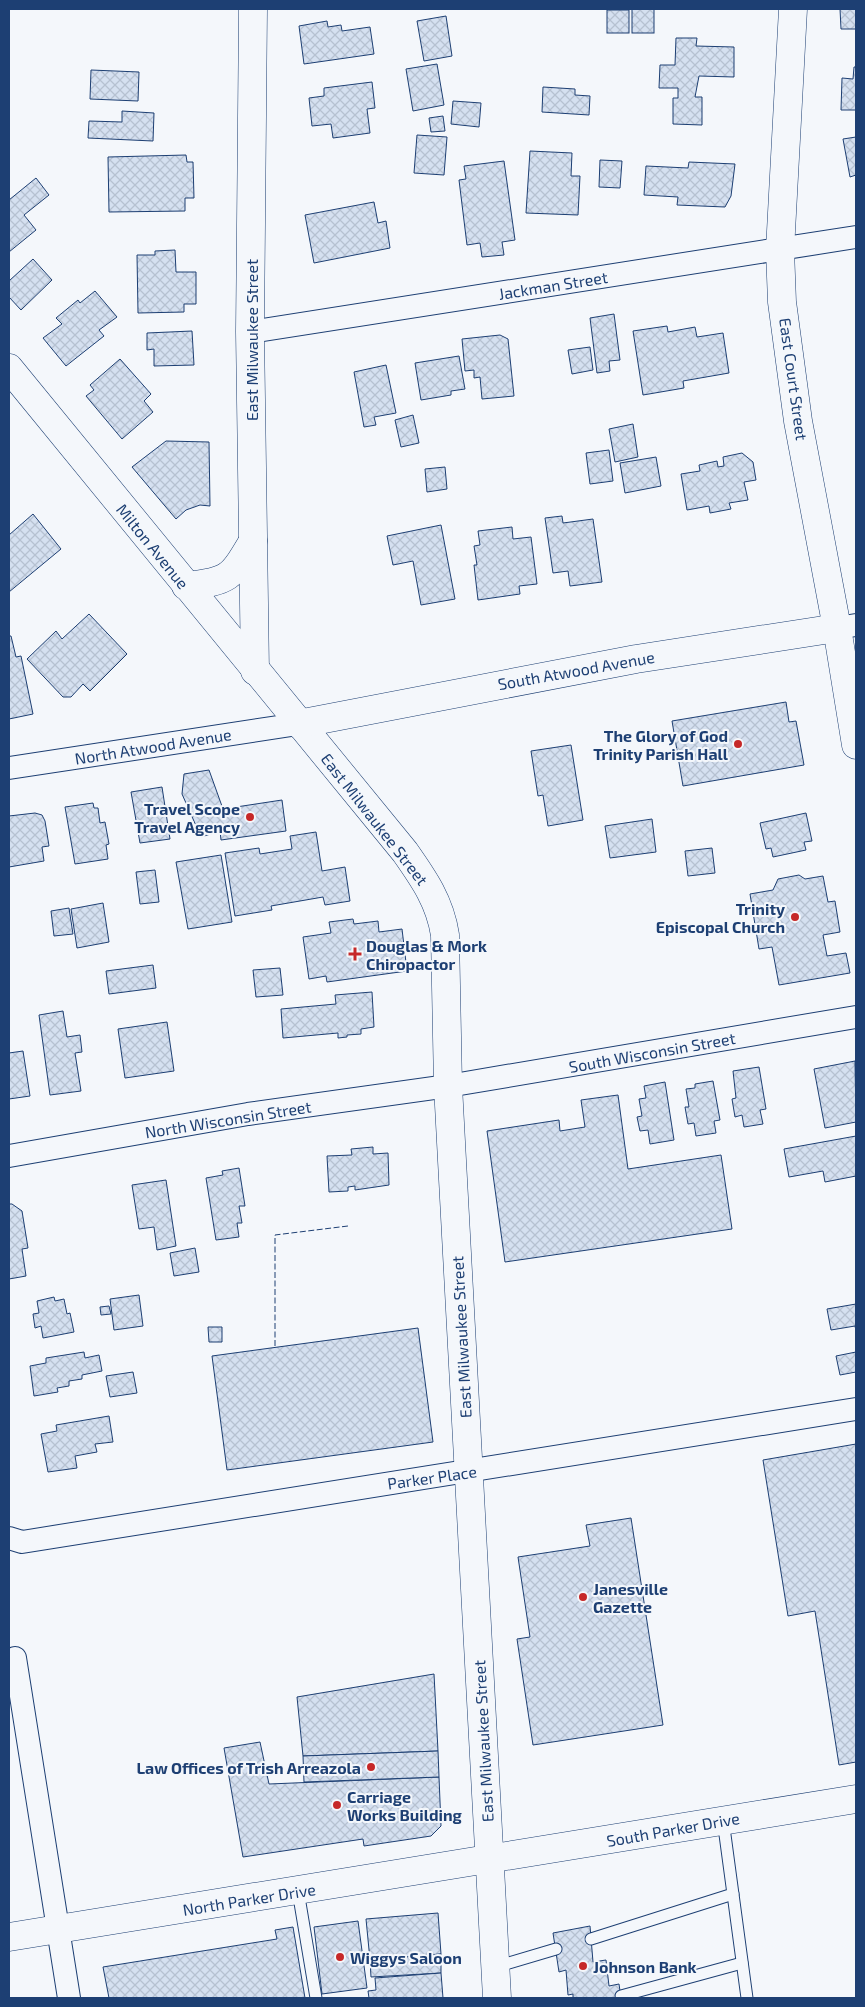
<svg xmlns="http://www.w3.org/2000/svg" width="865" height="2007" font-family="'Exo 2',sans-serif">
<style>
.building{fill:url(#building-cross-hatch);stroke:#1d3f73}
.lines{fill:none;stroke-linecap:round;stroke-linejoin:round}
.service-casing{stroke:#1d3f73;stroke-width:13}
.minor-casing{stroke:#1d3f73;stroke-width:24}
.secondary-casing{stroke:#1d3f73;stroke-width:29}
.service{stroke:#f4f7fb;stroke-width:11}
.minor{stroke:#f4f7fb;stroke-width:22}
.secondary{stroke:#f4f7fb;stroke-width:28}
.fence{stroke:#1d3f73;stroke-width:1;stroke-dasharray:6 2.5;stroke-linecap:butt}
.poi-dot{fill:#c62828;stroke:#f4f7fb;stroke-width:2}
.labels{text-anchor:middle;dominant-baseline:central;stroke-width:4;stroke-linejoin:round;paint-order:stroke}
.street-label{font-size:16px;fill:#1d3f73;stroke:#f4f7fb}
.poi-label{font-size:16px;font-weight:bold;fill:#1d3f73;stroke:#f4f7fb;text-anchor:start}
</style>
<defs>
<pattern id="building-cross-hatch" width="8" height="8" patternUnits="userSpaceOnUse" patternTransform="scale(1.25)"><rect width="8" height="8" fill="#d5e0f0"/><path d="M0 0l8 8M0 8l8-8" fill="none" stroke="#b6c1d1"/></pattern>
</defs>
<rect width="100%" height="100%" fill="#f4f7fb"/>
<!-- building -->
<g class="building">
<rect x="632" y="9" width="22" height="24"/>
<polygon points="840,9 856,9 856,29 841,29"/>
<rect x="607" y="10" width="22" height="23"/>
<polygon points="446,16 452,56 424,61 417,21"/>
<polygon points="327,21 328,27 341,25 342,31 370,27 374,54 304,64 299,26"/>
<polygon points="676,38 697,38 696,46 734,47 734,77 699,76 695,97 702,97 702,125 673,124 673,98 678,98 678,88 659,88 660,65 675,65"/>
<polygon points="437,64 444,105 413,111 406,69"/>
<polygon points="854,67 856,67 856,110 841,110 842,78 853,79"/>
<polygon points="91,70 139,72 138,101 90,99"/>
<polygon points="372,82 375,108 367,109 370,133 333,138 331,124 312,126 309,98 324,96 324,88"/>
<polygon points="543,87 575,89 575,95 590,96 589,115 542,112"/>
<polygon points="453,101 481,103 479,127 451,124"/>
<polygon points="122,111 154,113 153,141 88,138 89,121 122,122"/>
<polygon points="443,116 445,131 431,132 429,118"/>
<polygon points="417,135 447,137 444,175 414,173"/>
<polygon points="856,137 856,175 850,177 843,139"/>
<polygon points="530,151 572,153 571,176 580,176 578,215 526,213"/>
<polygon points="186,155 187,162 193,162 194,198 185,198 185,211 109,212 108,157"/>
<polygon points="600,160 622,161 620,188 599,187"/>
<polygon points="504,161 515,240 502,242 504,255 482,257 480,243 467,245 459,180 466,179 464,166"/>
<polygon points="689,162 735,164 731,196 725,207 677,205 678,197 644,195 646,166 688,168"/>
<polygon points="36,178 49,195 24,215 36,230 9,252 9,200"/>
<polygon points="374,202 378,223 386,221 390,248 314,263 305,215"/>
<polygon points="175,250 176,272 196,272 196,304 184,304 184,312 138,313 137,255 155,255 155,251"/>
<polygon points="33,259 52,280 21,310 9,297 9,281"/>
<polygon points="95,291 117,317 99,330 104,336 66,366 43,338 62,324 56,318 78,300 80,303"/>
<polygon points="614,314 620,360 609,361 610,371 597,373 590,318"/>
<polygon points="667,326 668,332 695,327 697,337 723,333 729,373 683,381 684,388 643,395 633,331"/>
<polygon points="192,331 194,365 154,366 154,349 147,350 147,333"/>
<polygon points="500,335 508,339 514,396 482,399 480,377 474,378 474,370 465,371 462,339"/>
<polygon points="590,347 593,370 572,374 568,350"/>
<polygon points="459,356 465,389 451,391 451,395 421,400 415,363"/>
<polygon points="120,359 151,394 144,401 153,412 122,439 86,396 94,390 90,385"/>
<polygon points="386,365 396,413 374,417 376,425 364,427 354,372"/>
<polygon points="413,415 419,443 401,447 395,420"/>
<polygon points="633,424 638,457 615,462 609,429"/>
<polygon points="166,441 209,442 210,506 200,505 186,510 176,519 132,467"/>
<polygon points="609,450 613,481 590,484 586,453"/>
<polygon points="742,453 753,462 756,480 744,482 748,500 729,503 731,509 710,513 709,506 687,510 681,474 700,471 699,465 717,461 718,467 724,466 723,457"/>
<polygon points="656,457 661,486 625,493 620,463"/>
<polygon points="445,467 447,489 427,492 425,469"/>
<polygon points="33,514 61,549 9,592 9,535"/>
<polygon points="562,516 563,523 593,519 602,582 570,586 568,571 553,573 545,518"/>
<polygon points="441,525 455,599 421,605 413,561 393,565 387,536"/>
<polygon points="512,527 513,539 531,537 537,584 519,586 520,594 478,600 474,565 477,565 474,546 480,545 478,531"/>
<polygon points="89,614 127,654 90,691 83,684 71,697 63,697 27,659 56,631 62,639"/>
<polygon points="9,636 11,636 16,657 21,656 33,714 9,719"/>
<polygon points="786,702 789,722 796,721 804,765 683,786 672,721"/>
<polygon points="571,745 583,820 548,826 543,795 538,796 531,751"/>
<polygon points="209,770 223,809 282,800 286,831 221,840 220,831 201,837 182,794 184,774"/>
<polygon points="162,787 170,839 140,843 131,792"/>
<polygon points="93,803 94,808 98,808 100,823 105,822 109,844 106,845 108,859 75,864 65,807"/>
<polygon points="35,813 42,815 45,821 49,846 42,847 44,861 9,867 9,816"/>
<polygon points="806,813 812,841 804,842 806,850 773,857 771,848 766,849 760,823"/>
<polygon points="652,819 656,852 610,858 605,826"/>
<polygon points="316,832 322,871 345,867 350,901 325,905 323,897 271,906 272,910 235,916 225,853 259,848 260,854 292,849 290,836"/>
<polygon points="712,848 715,873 688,876 685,851"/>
<polygon points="221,855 232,922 188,929 176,862"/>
<polygon points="155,870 159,902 140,904 136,872"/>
<polygon points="799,875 805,879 823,876 828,902 835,901 840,932 823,935 827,956 846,953 850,973 779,985 772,947 759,949 750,894 773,890 778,879"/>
<polygon points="103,903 109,942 77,948 71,909"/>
<polygon points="69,908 73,934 54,936 51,911"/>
<polygon points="353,919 354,924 378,921 379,932 402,929 407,971 327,982 326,976 309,979 303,937 331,933 329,922"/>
<polygon points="153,965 156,988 109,994 106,971"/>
<polygon points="280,968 283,995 256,997 253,970"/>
<polygon points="372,992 374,1027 361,1029 361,1034 347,1035 347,1037 338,1038 338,1033 283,1038 281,1009 336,1004 335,995"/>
<polygon points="63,1011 67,1037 80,1035 82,1052 75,1053 81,1091 50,1095 39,1015"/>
<polygon points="167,1022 174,1071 125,1078 118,1029"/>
<polygon points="23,1051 30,1096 9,1099 9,1053"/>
<polygon points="855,1061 856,1122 825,1128 814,1069"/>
<polygon points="759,1067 766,1109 760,1110 763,1124 744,1127 742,1115 735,1117 732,1099 736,1098 733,1071"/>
<polygon points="713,1081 720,1120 714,1121 716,1133 696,1136 694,1123 688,1124 685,1107 689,1107 686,1089 695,1088 695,1084"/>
<polygon points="665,1082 674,1140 650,1144 648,1130 640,1131 637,1117 642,1116 639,1099 646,1098 644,1086"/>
<polygon points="618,1095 628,1169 721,1155 732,1229 505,1262 487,1131 559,1120 560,1131 585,1127 581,1100"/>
<polygon points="856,1136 856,1176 825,1182 823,1171 789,1177 784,1149"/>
<polygon points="373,1147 373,1154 388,1153 389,1185 355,1190 355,1186 348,1187 348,1191 329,1192 327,1156 352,1155 351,1149"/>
<polygon points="239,1168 245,1206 239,1206 242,1223 237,1223 239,1237 216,1240 206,1178 223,1175 222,1171"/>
<polygon points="166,1180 176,1246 157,1250 154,1227 139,1229 132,1185"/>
<polygon points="9,1204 12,1204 22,1211 28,1248 22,1249 26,1276 9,1279"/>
<polygon points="195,1248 199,1272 174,1276 170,1253"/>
<polygon points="139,1295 143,1326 114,1330 110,1299"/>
<polygon points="54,1297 55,1301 64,1299 67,1314 70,1313 74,1332 43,1338 41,1326 35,1328 33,1314 39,1313 37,1301"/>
<polygon points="856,1304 856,1331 855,1326 831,1330 827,1309"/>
<polygon points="109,1306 111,1314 101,1315 100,1307"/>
<polygon points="208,1327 222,1327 222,1342 209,1342"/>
<polygon points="418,1328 433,1442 227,1470 212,1356"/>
<polygon points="84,1352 85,1358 99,1355 102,1371 82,1375 82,1379 69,1381 69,1386 57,1388 58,1392 34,1396 30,1366 46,1363 46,1358"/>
<polygon points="856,1352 856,1372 840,1375 836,1356"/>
<polygon points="133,1372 137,1393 110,1397 106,1376"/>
<polygon points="109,1416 113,1442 95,1444 97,1452 75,1456 77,1468 48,1472 41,1434 57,1431 56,1425"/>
<polygon points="856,1444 856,1762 839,1765 815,1611 788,1616 763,1460"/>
<polygon points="631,1518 663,1725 533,1745 517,1639 530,1637 518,1557 590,1546 586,1525"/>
<polygon points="434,1674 438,1751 303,1756 297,1697"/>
<polygon points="260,1742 269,1784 439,1777 441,1826 431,1836 364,1846 363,1839 243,1857 224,1748"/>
<polygon points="438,1751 439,1777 304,1782 303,1756"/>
<polygon points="438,1913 441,1954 370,1960 366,1919"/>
<polygon points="358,1921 367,1988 322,1994 314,1927"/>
<polygon points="590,1926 593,1962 606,1960 609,1986 619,1984 621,1998 573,1998 573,1994 568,1995 566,1970 559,1972 553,1933"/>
<polygon points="293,1927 305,1998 109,1998 103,1967 277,1939 275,1930"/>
<polygon points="441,1954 441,1973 371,1977 370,1960"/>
<polygon points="441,1973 443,1998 369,1998 368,1991 376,1990 375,1978"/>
</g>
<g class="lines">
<!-- service casing -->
<g class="service-casing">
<g id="service">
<polyline points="723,1820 747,1998"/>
<polyline points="298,1891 316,1998"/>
<polyline points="591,1939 733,1894"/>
<polyline points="495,1967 556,1949"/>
<polyline points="621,1996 742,1963"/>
</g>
</g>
<!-- minor casing -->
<g class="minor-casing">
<g id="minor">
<polyline points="250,332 856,237"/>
<polyline points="837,628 856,625"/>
<polyline points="9,768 298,724"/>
<polyline points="9,1156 248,1114 448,1086 856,1017"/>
<polyline points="9,1538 22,1542 856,1409"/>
<polyline points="15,1658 69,1998"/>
</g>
</g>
<!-- secondary casing -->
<g class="secondary-casing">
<g id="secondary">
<polyline points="253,9 250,332 255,671"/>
<polyline points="793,9 780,250 782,302 798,421 837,628 856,745"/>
<path d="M9,368L405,852C424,879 440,902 445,935L448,1086L497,1998"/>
<path d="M186,586C230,581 231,578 253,541"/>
<polyline points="298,724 636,659 837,628"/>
<polyline points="9,1937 856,1799"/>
</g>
</g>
<!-- service -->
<use href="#service" class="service"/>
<!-- minor -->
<use href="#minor" class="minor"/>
<!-- secondary -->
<use href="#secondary" class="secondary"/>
<!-- fence -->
<polyline class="fence" points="275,1346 275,1235 348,1226"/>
</g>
<!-- markers -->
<g class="poi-dot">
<circle cx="738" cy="744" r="5"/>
<circle cx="250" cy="817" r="5"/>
<circle cx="795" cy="917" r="5"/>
<path d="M352.5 946.5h5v5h5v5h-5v5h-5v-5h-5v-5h5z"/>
<circle cx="583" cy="1597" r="5"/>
<circle cx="371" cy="1767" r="5"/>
<circle cx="337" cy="1805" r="5"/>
<circle cx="340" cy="1957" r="5"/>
<circle cx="583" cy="1966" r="5"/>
</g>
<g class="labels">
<!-- street labels -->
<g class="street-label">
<text transform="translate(553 285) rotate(-9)">Jackman Street</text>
<text transform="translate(251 340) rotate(-90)">East Milwaukee Street</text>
<text transform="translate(794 379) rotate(82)">East Court Street</text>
<text transform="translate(153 546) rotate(51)">Milton Avenue</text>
<text transform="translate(576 670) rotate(-10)">South Atwood Avenue</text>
<text transform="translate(153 746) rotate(-9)">North Atwood Avenue</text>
<text transform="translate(375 819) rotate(52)">East Milwaukee Street</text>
<text transform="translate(652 1052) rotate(-10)">South Wisconsin Street</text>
<text transform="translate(228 1119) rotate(-9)">North Wisconsin Street</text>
<text transform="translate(461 1337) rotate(-93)">East Milwaukee Street</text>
<text transform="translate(432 1477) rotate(-8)">Parker Place</text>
<text transform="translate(483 1741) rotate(-93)">East Milwaukee Street</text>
<text transform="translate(673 1829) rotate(-10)">South Parker Drive</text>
<text transform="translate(249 1899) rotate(-9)">North Parker Drive</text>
</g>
<!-- poi labels -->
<g class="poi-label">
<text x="728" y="735" text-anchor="end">The Glory of God<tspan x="728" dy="18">Trinity Parish Hall</tspan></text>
<text x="240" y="808" text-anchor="end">Travel Scope<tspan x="240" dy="18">Travel Agency</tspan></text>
<text x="785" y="908" text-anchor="end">Trinity<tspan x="785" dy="18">Episcopal Church</tspan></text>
<text x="366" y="945">Douglas &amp; Mork<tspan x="366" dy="18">Chiropactor</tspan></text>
<text x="593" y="1588">Janesville<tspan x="593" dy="18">Gazette</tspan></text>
<text x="361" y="1767" text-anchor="end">Law Offices of Trish Arreazola</text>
<text x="347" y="1796">Carriage<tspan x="347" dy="18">Works Building</tspan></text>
<text x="350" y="1957">Wiggys Saloon</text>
<text x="593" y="1966">Johnson Bank</text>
</g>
</g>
<!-- border -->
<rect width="865" height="2007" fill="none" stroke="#1d3f73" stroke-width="20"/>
</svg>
